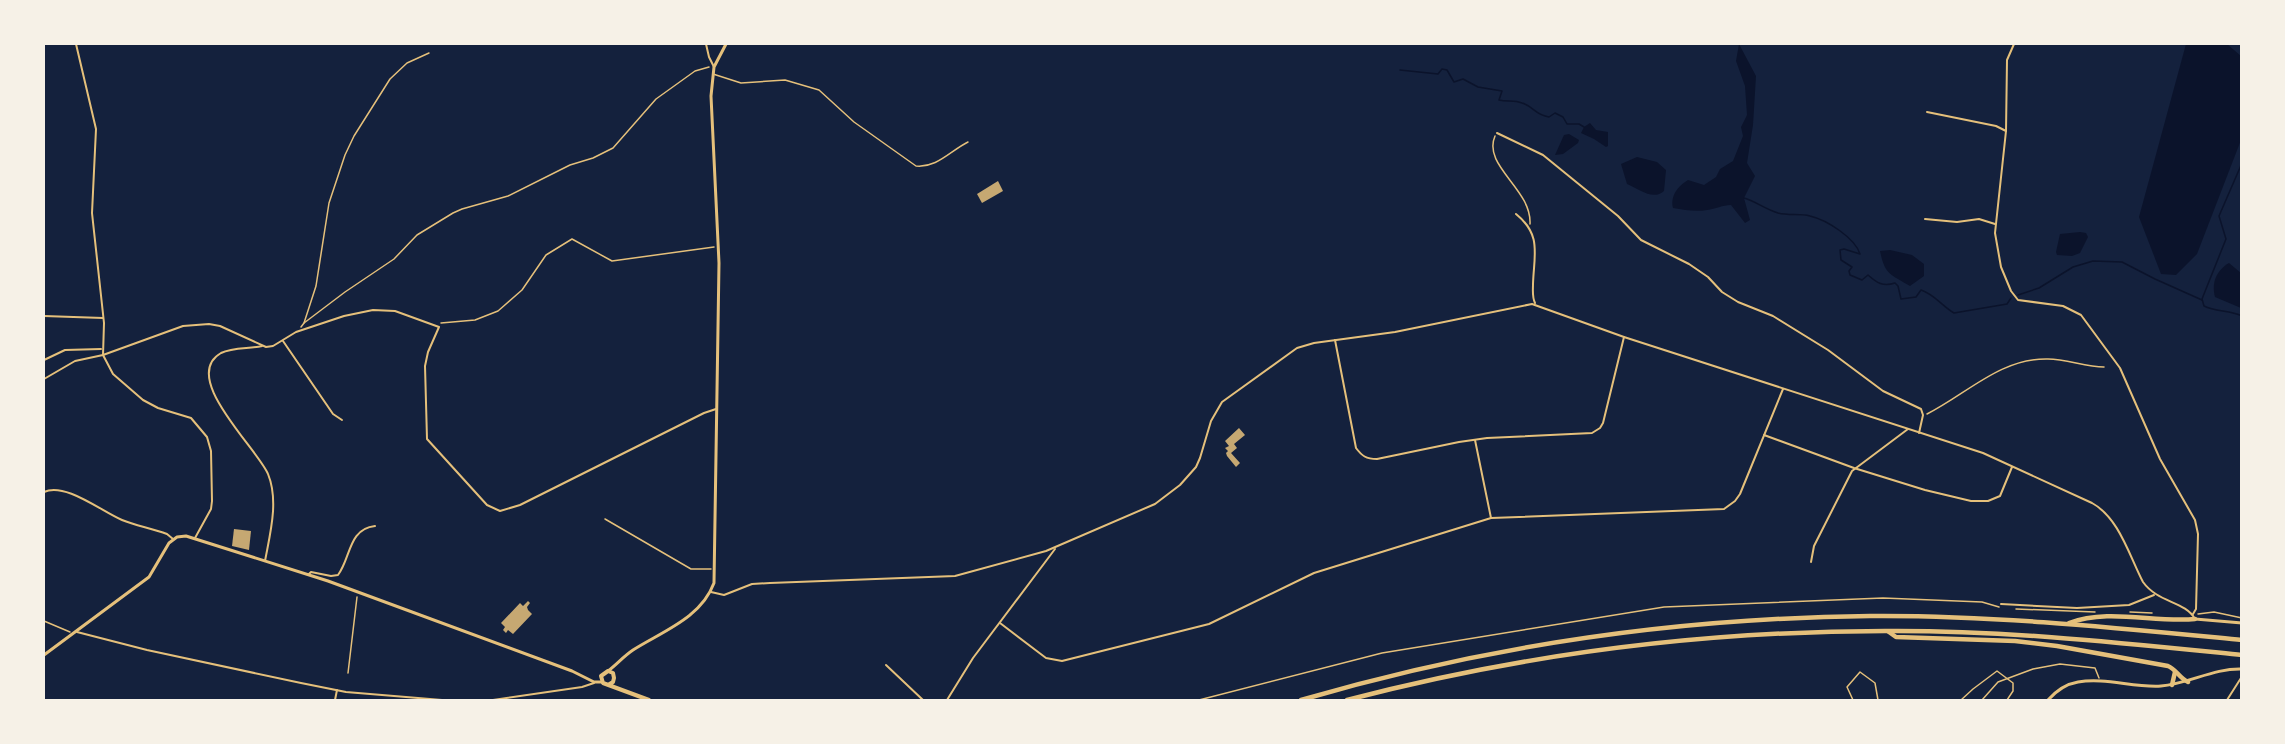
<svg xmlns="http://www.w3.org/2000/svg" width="2285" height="744" font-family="'Public Sans',sans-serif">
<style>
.water{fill:#0b132b}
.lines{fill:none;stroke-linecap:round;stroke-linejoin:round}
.stream{stroke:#0b132b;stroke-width:1.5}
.building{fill:#c6a872}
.path{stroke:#e5c07b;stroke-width:1.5}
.service{stroke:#e5c07b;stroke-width:1.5}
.minor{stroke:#e5c07b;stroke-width:2}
.tertiary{stroke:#e5c07b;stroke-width:3}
.secondary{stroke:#e5c07b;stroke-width:4}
.motorway{stroke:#e5c07b;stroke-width:4.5}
</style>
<rect width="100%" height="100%" fill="#14213d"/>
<!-- water -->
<g class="water">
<path d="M1739,44L1756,76L1753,125L1747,163L1755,176L1744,198L1750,220L1745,223L1731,205C1722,205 1716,209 1707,210C1695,212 1685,210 1673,208C1670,196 1678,186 1688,180L1704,185L1716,177L1720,169L1733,161L1743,136L1741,127L1747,115L1745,86L1736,61Z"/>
<polygon points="2186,44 2227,44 2241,56 2241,140 2197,254 2176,275 2161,274 2139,217"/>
<polygon points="1590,123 1596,130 1608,132 1608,146 1606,147 1594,139 1581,133 1584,127"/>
<polygon points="1569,134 1579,140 1578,143 1563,154 1555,155 1564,135"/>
<path d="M1637,157L1657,162L1666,170L1664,191C1653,201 1639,189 1627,184L1621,164Z"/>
<polygon points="2080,232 2086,233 2088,237 2080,253 2072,256 2057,255 2056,252 2060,234"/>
<path d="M1890,250L1912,255L1924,264V276L1910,286C1890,274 1885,275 1880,251Z"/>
<path d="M2229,263L2241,273V308L2215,297C2211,282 2217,270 2229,263Z"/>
</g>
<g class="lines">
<!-- stream -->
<g class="stream">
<path d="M1400,70L1438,74L1442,69L1447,70L1454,82L1463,79L1478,87L1502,91L1499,100C1507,102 1514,100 1522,103C1533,106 1535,115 1549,117L1555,113L1563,117L1567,124H1579L1584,127"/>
<path d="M2242,163L2219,216L2226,239L2202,299L2204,306C2216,312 2229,310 2242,316"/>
<path d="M1744,198C1755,201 1765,209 1778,213C1789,216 1800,213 1810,216C1827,220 1855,238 1860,254L1844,249L1840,250L1841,260L1852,267L1849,271L1850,275L1862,280L1868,275C1877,283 1883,287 1895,283L1898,286L1901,299L1916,297L1921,290C1934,294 1942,306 1954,313L2007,304L2011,298"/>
<polyline points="2018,295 2039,288 2073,267 2093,261 2122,262 2155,279 2202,300"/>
</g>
</g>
<!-- building -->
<g class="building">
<polygon points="998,181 1003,191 982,203 977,194"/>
<polygon points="1239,428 1245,435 1234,444 1237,448 1231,453 1240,463 1236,467 1227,456 1226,453 1228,451 1225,448 1229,446 1225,441"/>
<polygon points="234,529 251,531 249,550 232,546"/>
<polygon points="528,601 530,603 527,607 528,610 532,614 513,634 508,630 506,633 503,630 505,627 501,623 520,603 523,606"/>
</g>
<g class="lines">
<!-- path -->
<g class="path">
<path d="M1495,136C1482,166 1532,189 1530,224"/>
<polyline points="304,323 345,292 394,259 417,235 453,213 462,209 508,196 570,165 593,158 613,148 656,99 695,71 709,67"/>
<polyline points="441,323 475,320 498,311 522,290 546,255 572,239 612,261 714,247"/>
<polyline points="301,327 304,323 316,286 329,203 345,155 354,136 390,79 407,63 429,53"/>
<path d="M1927,414C1967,394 2000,358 2048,359C2067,359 2085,367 2104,367"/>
<polyline points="605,519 691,569 711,569"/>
<polyline points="2016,609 2095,612"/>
<polyline points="2130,612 2152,613"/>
<polyline points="2198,614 2214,612 2242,618"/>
<polyline points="44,621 70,632"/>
<polyline points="348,673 357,597"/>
<polyline points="1199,700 1382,653 1664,607 1883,598 1982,602 1999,607"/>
<polyline points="1853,700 1847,687 1860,672 1875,683 1878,700"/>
<polyline points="1961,700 1973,689 1997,671 2013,683 2013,691 2007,700"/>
<polyline points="1982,700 1998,682 2033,669 2060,664 2095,668 2099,678"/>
</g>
<!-- service -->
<path class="service" d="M713,74L741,83L785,80L819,90L854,122L916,166C937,168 950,151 968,142"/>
<!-- minor -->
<g class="minor">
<polyline points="76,44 96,129 92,213 104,323 103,355 113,374 143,400 158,408 191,418 207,437 211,451 212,501 211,509 195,538"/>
<polyline points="706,44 709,57 714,67"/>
<polyline points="2014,44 2007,60 2006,131 1995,233 2001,267 2011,291 2018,300 2063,306 2081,315 2120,368 2160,459 2195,520 2198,534 2196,609 2193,614"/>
<polyline points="1927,112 1996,126 2006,131"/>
<polyline points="1497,133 1543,155 1618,216 1641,240 1689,264 1708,277 1722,292 1738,302 1773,316 1828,350 1883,391 1921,409 1923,415 1919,433"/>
<path d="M1516,214C1542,235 1534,254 1533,284C1533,291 1532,297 1535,303"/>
<polyline points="1925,219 1957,222 1979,219 1995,224"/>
<polyline points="44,316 103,318"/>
<path d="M1335,340L1356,448C1362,456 1366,459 1377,459L1459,442L1487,438L1592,433L1600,428L1603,423L1624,337"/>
<polyline points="283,341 333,414 342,420"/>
<path d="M262,346C250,349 233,347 221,353C179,377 258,449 268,474C279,501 270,534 265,561"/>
<polyline points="44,360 65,350 101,349"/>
<polyline points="44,379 75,361 103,355 183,326 209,324 220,326 266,347 273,346 296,332 344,316 373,310 395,311 439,327 428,352 425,366 427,439 487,505 500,511 520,505 704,413 716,409"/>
<polyline points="1764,435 1854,468 1925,490 1971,501 1988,501 2000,496 2012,467"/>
<polyline points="1475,440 1491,518"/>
<path d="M44,492C65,482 101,511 122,520C136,526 152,528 167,534L173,539"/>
<polyline points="1811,562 1814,546 1852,471 1908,429"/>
<path d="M308,575L311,572L331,576L338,575C351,558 348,529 375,526"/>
<path d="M711,592L724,595L752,584L770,583L955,576L1046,551L1155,504L1180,485L1196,467L1200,458L1211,421L1222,402L1297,348L1314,343L1395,332L1532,304L1624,337L1983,453L2092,503C2119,518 2129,555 2143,582C2158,603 2185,601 2195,619"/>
<polyline points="2001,604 2077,608 2129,605 2154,595"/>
<polyline points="1000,623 1046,658 1062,661 1209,624 1314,573 1491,518 1724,509 1735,501 1740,494 1783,389"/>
<polyline points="77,632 147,650 301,683 346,692 442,700"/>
<polyline points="886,665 923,700"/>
<polyline points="335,700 337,690"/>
<polyline points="493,700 582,687 594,683"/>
<polyline points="947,700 973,658 1055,549"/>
<polyline points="2227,700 2241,678 2241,669"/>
</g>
<!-- tertiary -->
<g class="tertiary">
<polyline points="2195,619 2242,623"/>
<polyline points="44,655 149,577 169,543 177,537 186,536 328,581 572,671 594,682 602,682"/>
<path d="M608,671C617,664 624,656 633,650C663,631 701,618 714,583L719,263L711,96L714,67L726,44"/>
<path d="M2048,700C2056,691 2066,684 2078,682C2105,677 2134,688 2161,686C2188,684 2214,668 2242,669"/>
</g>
<!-- secondary -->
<polyline class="secondary" points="608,685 613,682 614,678 613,673 608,671 601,676 603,683 649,700"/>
<!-- motorway -->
<g class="motorway">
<path d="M2069,623C2109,608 2154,623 2195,619"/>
<path d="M1889,632L1896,637L2015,641L2057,646L2168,666C2176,669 2179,678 2188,682"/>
<polyline points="2172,685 2175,672"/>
<path d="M1301,700C1485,646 1678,618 1870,616C1994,615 2118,628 2242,640"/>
<path d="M1347,700C1523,654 1703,631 1885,631C2004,630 2123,643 2242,655"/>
</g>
</g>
<!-- border -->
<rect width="2285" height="744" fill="none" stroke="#f6f1e7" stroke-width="90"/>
</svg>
